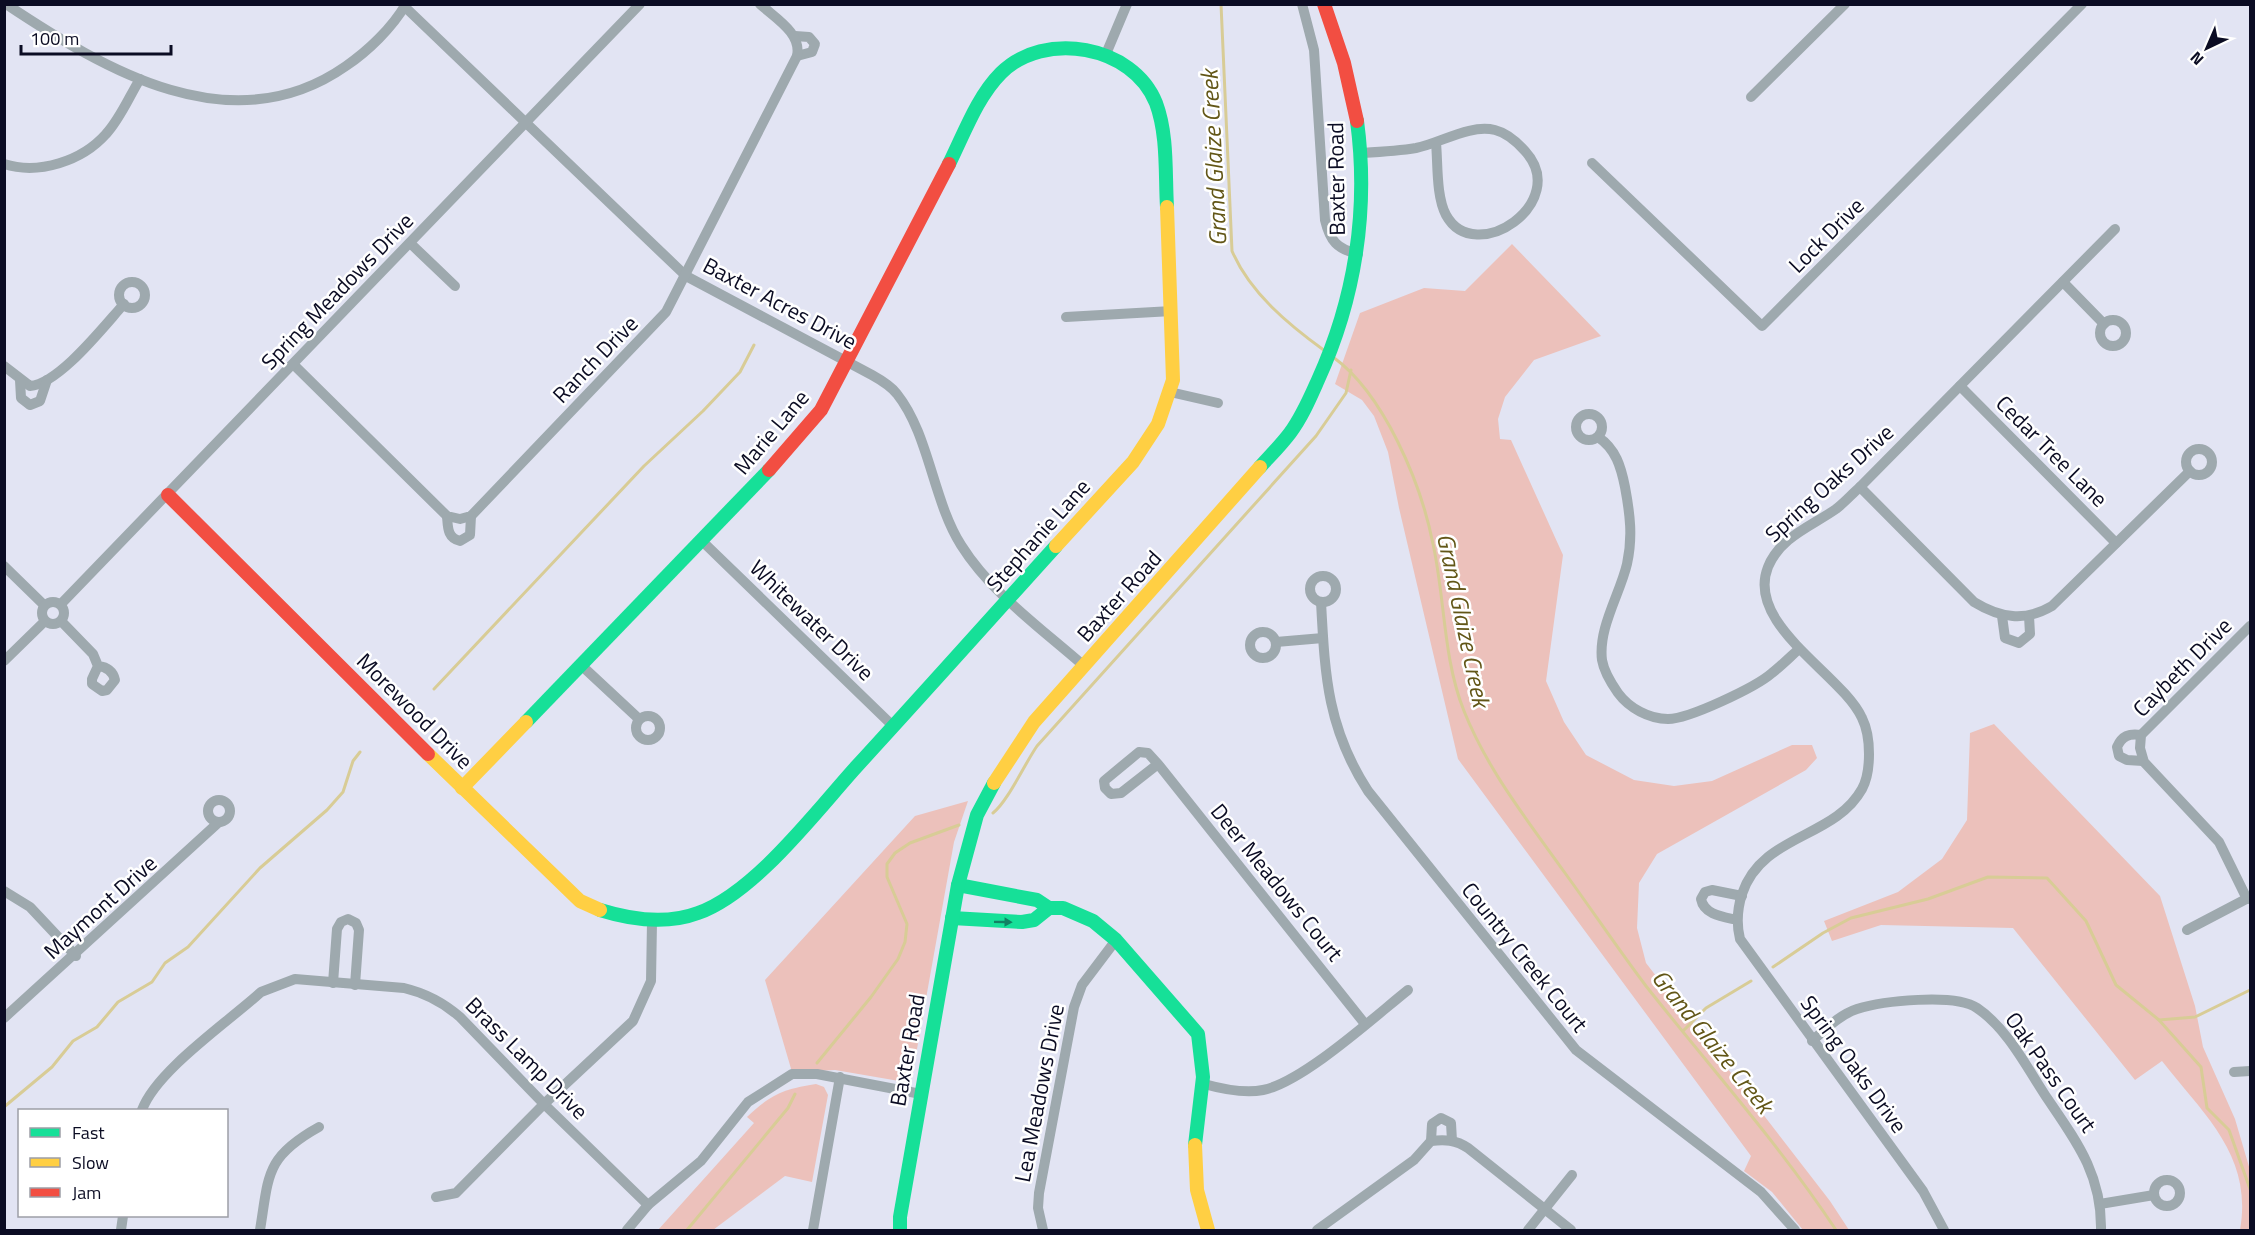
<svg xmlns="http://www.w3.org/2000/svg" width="2255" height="1235" font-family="'Titillium Web',sans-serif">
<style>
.green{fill:#ecc1bb}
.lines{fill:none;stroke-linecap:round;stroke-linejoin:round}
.stream{stroke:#d8cc96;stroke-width:3}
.street{stroke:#9ea9ae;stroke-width:10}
.fast{stroke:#16e098;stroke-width:14}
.slow{stroke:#ffcf43;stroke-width:14}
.jam{stroke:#f24e42;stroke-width:14}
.oneway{fill:#118163}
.labels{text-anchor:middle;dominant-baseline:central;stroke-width:5;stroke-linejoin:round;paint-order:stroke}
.street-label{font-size:22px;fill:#0b0c23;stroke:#fff}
.water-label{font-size:24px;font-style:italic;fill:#625617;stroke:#fff}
</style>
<rect width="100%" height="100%" fill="#e2e4f3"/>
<!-- green -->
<g class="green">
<polygon points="1512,244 1601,336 1534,360 1505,397 1498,419 1500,439 1511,440 1563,555 1546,681 1564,722 1586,755 1634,780 1674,786 1712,781 1792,745 1812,745 1817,758 1806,770 1657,854 1639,883 1637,928 1646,963 1830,1201 1849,1230 1803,1230 1772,1192 1744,1171 1751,1156 1458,759 1399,508 1388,452 1374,416 1362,400 1335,384 1360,313 1424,288 1465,291"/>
<path d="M1994,724L2160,896L2195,1006L2203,1047L2235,1119L2250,1170V1230H2240C2253,1156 2205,1116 2162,1061L2135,1080L2013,928L1881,925L1832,941L1824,921L1898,892L1942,859L1967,820L1970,733Z"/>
<polygon points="968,801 954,842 912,1077 905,1082 835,1070 792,1072 765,980 915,816"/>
<path d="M816,1084L824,1087L828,1095L812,1182L785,1176L713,1230H658L754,1123L747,1117C771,1094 784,1089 816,1084Z"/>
</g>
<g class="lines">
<!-- stream -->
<g class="stream">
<path d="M1221,4L1232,251C1250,293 1289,325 1325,351"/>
<path d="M1333,357C1384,394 1421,483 1433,544C1445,598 1443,659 1464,711C1488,771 1528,821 1565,873C1592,910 1618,949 1646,986C1710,1067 1779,1144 1836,1230"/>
<polyline points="434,689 644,466 703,411 740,372 754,345"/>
<path d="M993,813C1008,801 1024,765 1037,746L1316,436L1346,393L1351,370"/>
<polyline points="1773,967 1823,933 1851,918 1928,899 1988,877 2047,878 2086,921 2116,985 2159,1020 2195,1017 2250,990"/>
<polyline points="2159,1020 2201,1067 2207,1108 2229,1130 2250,1189"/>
<polyline points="1683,1031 1706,1008 1751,981"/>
<polyline points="817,1063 871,997 898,959 905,942 907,924 887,877 887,864 895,853 910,843 959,825"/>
<polyline points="4,1107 52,1067 73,1041 97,1027 118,1002 152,982 165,963 188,947 260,868 327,810 343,792 353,761 360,752"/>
<polyline points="687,1230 788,1108 795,1094"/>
</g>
<!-- street -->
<g class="street">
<path d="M6,4C105,70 232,146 346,66C368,51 392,28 406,4"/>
<path d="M1302,4L1314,50L1325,220C1330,241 1337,249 1358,254"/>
<path d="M405,7L686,276L872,375C881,380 891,386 897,394C929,434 933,501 961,545C991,593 1042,629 1084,666"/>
<polyline points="795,36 809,37 815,44 812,52 797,56"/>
<polyline points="1106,54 1127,4"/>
<polyline points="1751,97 1845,4"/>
<path d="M1361,153C1379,152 1398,151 1416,148C1441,143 1469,124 1495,130C1507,133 1517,142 1525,151C1572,202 1475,268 1446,215C1436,196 1438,164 1436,143"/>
<polyline points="1592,163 1762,326 2082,4"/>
<path d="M4,164C39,175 82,161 106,134C120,119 129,97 140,79"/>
<polyline points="410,243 455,286"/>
<polyline points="2063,282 2104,324"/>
<circle cx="132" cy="295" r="13"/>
<polyline points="1066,317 1172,311"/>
<circle cx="2113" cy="333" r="13"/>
<path d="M294,365L447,516L460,519L471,516L666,312L797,56C802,33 775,18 760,4"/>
<path d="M4,366L30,386C59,384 104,326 124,304"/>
<polyline points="20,380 21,398 30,405 40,401 47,380"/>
<polyline points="1960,386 2116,543"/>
<polyline points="1170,392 1218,403"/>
<circle cx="1589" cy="427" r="13"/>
<path d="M1598,437C1616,449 1621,467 1625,487C1630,514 1633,537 1627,564C1620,594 1598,628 1602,660C1604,672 1611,683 1618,693C1629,708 1649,719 1668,719C1689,719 1756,687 1772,673C1781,666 1790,657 1799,649"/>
<circle cx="2199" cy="462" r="13"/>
<path d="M1860,487L1974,602C2000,618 2025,622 2052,606L2190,471"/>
<path d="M447,516C448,527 447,538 460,541L470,535L471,516"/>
<polyline points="702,541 894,727"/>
<polyline points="4,566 44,605"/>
<circle cx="1323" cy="589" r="13"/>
<circle cx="53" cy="613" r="11"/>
<path d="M1321,602C1325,675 1327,728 1368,791L1576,1050L1761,1192L1795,1230"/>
<polyline points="61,604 640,4"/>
<polyline points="2002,616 2005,638 2019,643 2030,634 2029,616"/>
<path d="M61,621L93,654L98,666C107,667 113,671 115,680L107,690L102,691L92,684V679L98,666"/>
<circle cx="1263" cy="645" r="13"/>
<polyline points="1276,642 1323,638"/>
<polyline points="4,661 45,621"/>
<polyline points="581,665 639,719"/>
<circle cx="648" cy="728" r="12"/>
<path d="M2141,735C2129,733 2122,736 2117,747L2119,756L2127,760L2143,761"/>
<polyline points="1158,764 1121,793 1111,794 1105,788 1104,781 1139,752 1148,753 1158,764 1365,1024"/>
<circle cx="219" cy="811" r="11"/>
<polyline points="4,891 30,907 76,956"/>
<polyline points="2247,899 2219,842 2144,762 2140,748 2141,735 2250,626"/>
<path d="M1737,920C1724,917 1704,915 1701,899L1705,892L1712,890L1742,896"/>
<polyline points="2187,930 2250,897"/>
<polyline points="333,983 337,929 341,922 348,919 356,923 359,930 355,985"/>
<polyline points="4,1018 219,822"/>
<path d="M1812,1041C1826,1029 1839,1015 1857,1009C1882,1001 1955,993 1977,1008C2008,1029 2027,1068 2047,1098C2077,1142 2102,1175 2101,1230"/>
<polyline points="2234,1072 2250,1071"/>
<path d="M1204,1084C1222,1089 1244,1094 1263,1090C1303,1082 1374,1017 1408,990"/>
<path d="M142,1110C156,1071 228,1022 261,992L295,979L404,988C425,993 444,1003 460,1017L544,1104L648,1205"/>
<polyline points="1431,1141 1432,1124 1441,1118 1451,1123 1452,1141"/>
<circle cx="2167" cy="1193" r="13"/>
<polyline points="436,1197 456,1193 544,1104 633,1021 651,981 652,922"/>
<polyline points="2100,1204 2154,1195"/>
<polyline points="121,1230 123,1216"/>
<path d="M260,1230C269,1175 265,1157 319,1127"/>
<polyline points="627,1230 648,1205 701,1161 748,1102 792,1074 817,1074 921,1094"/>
<polyline points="813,1230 840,1077"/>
<polyline points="1043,1230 1038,1208 1039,1193 1074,1007 1082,985 1116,940"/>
<path d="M1317,1230L1414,1160L1431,1141C1445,1139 1456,1140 1468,1148L1571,1230"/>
<polyline points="1528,1230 1572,1175"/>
<path d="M1944,1230L1923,1191L1740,939C1736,923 1737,910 1742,894C1762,834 1834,839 1862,789C1868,778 1869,766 1869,754C1869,741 1868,730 1862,718C1842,674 1745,625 1768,567C1780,537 1812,526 1836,509C1844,503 1852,494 1860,487L2115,229"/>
</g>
<!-- fast -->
<g class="fast">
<path d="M949,164C964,134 977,97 1001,73C1044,30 1133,45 1156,103C1168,135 1165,174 1167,207"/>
<path d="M1260,467C1270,456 1281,445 1290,433C1302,417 1310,398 1318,380C1355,299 1369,210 1357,121"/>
<polyline points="526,722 769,470"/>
<polyline points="958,885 1037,900 1049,908 1063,908 1093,921 1116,940 1198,1034 1203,1077 1195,1145"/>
<path d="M600,910C632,920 666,925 698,913C755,893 817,810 857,766C924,693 990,619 1056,546"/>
<polyline points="952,918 1022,922 1034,920 1049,908"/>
<polyline points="900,1230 900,1217 958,885 977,815 994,783"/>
</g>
<!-- slow -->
<g class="slow">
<polyline points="1056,546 1133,462 1158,424 1173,380 1167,207"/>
<polyline points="428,754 580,901 600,910"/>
<polyline points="994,783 1034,722 1260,467"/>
<polyline points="462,788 526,722"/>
<polyline points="1195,1145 1197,1190 1208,1230"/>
</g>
<!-- jam -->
<g class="jam">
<polyline points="1324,4 1344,63 1357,121"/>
<polyline points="769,470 821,410 949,164"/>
<polyline points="168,495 428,754"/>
</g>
</g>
<!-- one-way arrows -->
<defs><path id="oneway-solid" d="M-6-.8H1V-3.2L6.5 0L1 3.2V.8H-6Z" transform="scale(1.5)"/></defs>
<use class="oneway" href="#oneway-solid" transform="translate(1003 922) rotate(1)"/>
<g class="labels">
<!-- street labels -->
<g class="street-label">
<text transform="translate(1336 179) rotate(-91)">Baxter Road</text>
<text transform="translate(1826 235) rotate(-45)">Lock Drive</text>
<text transform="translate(337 291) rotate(-46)">Spring Meadows Drive</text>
<text transform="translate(780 303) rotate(28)">Baxter Acres Drive</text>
<text transform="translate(595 359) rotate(-46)">Ranch Drive</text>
<text transform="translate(771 432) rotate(-50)">Marie Lane</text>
<text transform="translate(2052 451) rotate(45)">Cedar Tree Lane</text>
<text transform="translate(1829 483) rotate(-42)">Spring Oaks Drive</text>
<text transform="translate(1038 535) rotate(-48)">Stephanie Lane</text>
<text transform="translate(1119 596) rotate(-48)">Baxter Road</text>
<text transform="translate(812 620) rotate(44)">Whitewater Drive</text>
<text transform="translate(2182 667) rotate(-45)">Caybeth Drive</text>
<text transform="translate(415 711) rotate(45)">Morewood Drive</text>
<text transform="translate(1277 882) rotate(51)">Deer Meadows Court</text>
<text transform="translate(100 907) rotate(-42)">Maymont Drive</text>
<text transform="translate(1525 957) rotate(51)">Country Creek Court</text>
<text transform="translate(907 1050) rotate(-80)">Baxter Road</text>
<text transform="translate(527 1058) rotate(45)">Brass Lamp Drive</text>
<text transform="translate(1854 1064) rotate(54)">Spring Oaks Drive</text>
<text transform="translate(2051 1072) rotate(55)">Oak Pass Court</text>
<text transform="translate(1039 1093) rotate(-79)">Lea Meadows Drive</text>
</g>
<!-- water labels -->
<g class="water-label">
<text transform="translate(1213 158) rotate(-93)">Grand Glaize Creek</text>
<text transform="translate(1464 620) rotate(78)">Grand Glaize Creek</text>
<text transform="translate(1713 1041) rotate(51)">Grand Glaize Creek</text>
</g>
</g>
<!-- border -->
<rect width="2255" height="1235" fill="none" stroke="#0b0c23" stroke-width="12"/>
<!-- legend -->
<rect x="18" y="1109" width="210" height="108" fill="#ffffff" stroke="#9d9ea7" stroke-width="1.5"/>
<rect x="30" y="1128" width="30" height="9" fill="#16e098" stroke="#9d9ea7" stroke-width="1.5"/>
<text x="72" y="1139" font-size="18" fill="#0b0c23">Fast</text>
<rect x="30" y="1158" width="30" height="9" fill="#ffcf43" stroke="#9d9ea7" stroke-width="1.5"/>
<text x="72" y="1169" font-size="18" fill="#0b0c23">Slow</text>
<rect x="30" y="1188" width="30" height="9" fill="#f24e42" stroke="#9d9ea7" stroke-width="1.5"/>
<text x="72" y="1199" font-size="18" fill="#0b0c23">Jam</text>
<!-- north arrow -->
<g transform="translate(2207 48) rotate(224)" stroke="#ffffff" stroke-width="4.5" paint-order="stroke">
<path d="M0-4.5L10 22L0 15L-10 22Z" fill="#0b0c23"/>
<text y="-9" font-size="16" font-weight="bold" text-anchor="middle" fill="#0b0c23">N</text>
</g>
<!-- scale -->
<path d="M21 45v9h150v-9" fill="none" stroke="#0b0c23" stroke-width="3"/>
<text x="30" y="45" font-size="18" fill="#0b0c23" stroke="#ffffff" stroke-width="4.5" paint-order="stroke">100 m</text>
</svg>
